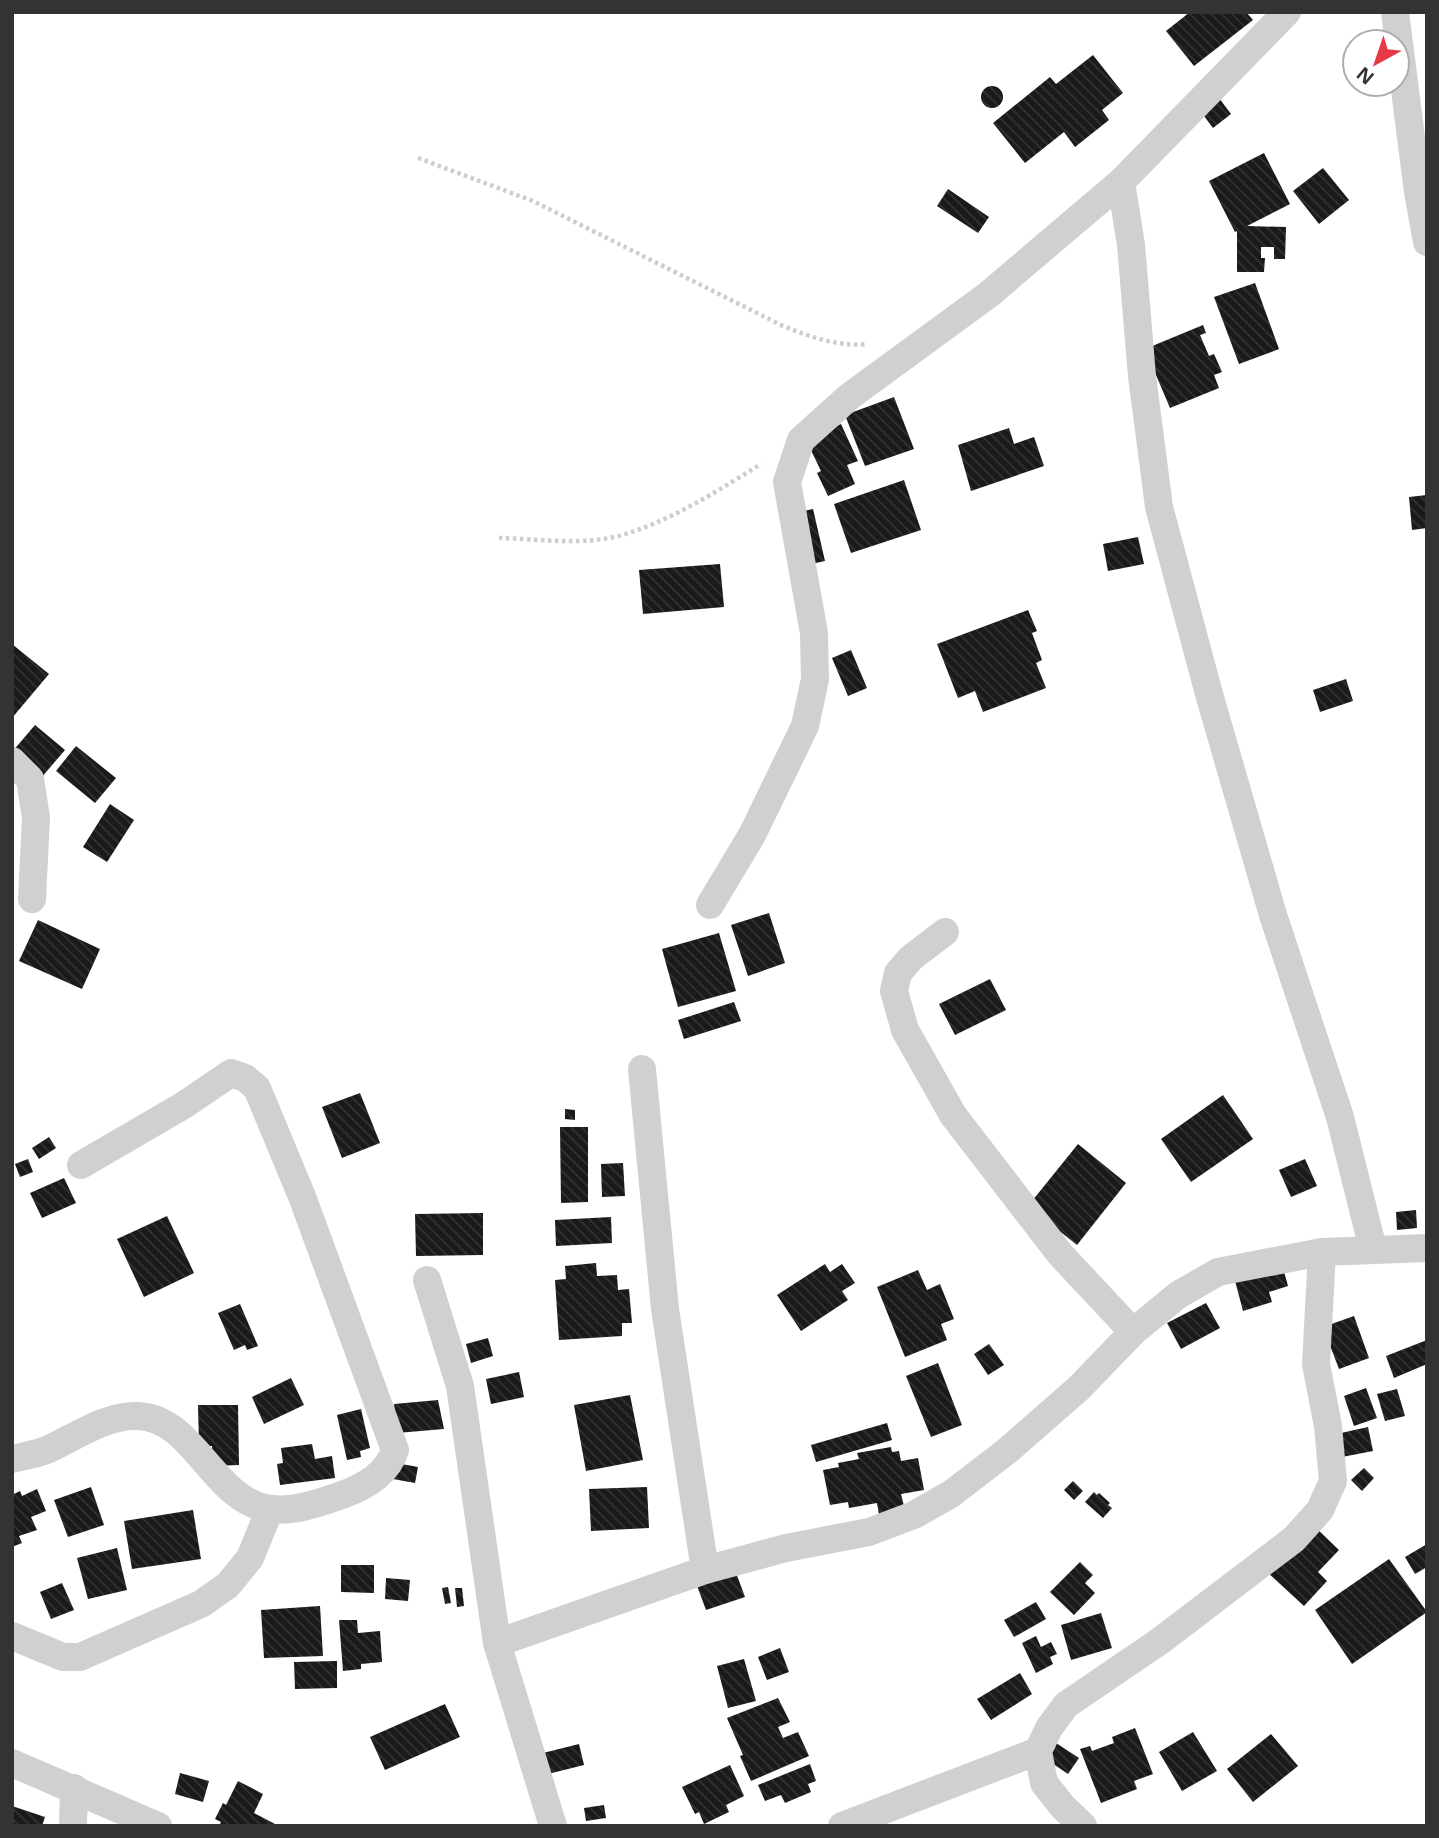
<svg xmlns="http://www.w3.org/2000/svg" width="1439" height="1838" font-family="'Noto Sans',sans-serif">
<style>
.building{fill:url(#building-back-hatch)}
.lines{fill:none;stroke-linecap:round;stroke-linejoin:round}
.path{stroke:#cdcdcd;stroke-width:4.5;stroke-dasharray:3.5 3.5;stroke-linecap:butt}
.minor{stroke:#d0d0d0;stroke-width:28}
</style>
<defs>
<pattern id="building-back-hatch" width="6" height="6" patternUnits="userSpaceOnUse" patternTransform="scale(1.75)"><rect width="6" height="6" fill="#1a1a1a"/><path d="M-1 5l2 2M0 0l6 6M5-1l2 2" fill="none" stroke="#333"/></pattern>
</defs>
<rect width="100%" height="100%" fill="#fff"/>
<!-- building -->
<g class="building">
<polygon points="1190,12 1246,12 1253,20 1194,66 1166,31"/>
<polygon points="1093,55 1123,93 1102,110 1109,120 1075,147 1064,132 1025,163 993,123 1050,77 1056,84"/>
<circle cx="992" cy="97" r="11"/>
<polygon points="1219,98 1231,114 1213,128 1201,112"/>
<polygon points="1264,153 1290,204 1247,226 1286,227 1285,259 1274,259 1274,247 1261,247 1261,258 1265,258 1264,272 1237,272 1237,231 1235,232 1209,181"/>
<polygon points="1323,168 1349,200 1319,224 1293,191"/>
<polygon points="948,189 989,217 978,233 937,206"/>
<polygon points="1255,283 1279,349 1239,364 1214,297"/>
<polygon points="1203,325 1206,333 1200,335 1209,356 1214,354 1222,372 1214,375 1219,388 1170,408 1145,349"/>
<polygon points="894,397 914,449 865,466 845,415"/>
<polygon points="841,424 858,461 847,465 855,484 828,496 817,473 821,471 806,440"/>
<polygon points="1009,428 1014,444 1034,437 1044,466 971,491 958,445"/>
<polygon points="904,480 921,530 851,553 834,504"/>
<polygon points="1427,495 1427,528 1412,530 1409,497"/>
<polygon points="813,509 825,561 811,564 799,512"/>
<polygon points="1138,537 1144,564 1108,571 1103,544"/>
<polygon points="720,564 724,607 643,614 639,570"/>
<polygon points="1028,610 1037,631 1032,633 1042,660 1036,663 1046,688 983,712 975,691 958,698 937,644"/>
<polygon points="12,644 49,674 12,718"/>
<polygon points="851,650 867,688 848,696 832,658"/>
<polygon points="1346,679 1353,701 1320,712 1313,690"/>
<polygon points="35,725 65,750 41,778 12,752"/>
<polygon points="76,746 116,778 95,803 56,771"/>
<polygon points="110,804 134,820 107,862 83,847"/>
<polygon points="769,913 785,963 748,976 731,925"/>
<polygon points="38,920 100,949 82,989 19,961"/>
<polygon points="719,933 736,991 678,1007 662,949"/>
<polygon points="990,979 1006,1010 955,1035 939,1004"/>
<polygon points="734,1002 741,1021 684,1039 678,1020"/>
<polygon points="360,1093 380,1143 342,1158 322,1107"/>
<polygon points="1223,1095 1253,1139 1191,1182 1161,1139"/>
<polygon points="565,1109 575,1110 575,1120 565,1119"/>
<polygon points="560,1127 588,1127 588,1202 561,1203"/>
<polygon points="49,1137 56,1148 39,1159 32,1148"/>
<polygon points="1078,1144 1126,1183 1077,1245 1028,1206"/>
<polygon points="28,1159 33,1172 20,1177 15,1164"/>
<polygon points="1305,1159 1317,1186 1291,1197 1279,1170"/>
<polygon points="623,1163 625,1196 602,1197 601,1164"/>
<polygon points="64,1178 76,1203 42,1218 30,1193"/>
<polygon points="1416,1210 1417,1228 1397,1230 1396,1212"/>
<polygon points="483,1213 483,1255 416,1256 415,1214"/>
<polygon points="167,1216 194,1273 144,1297 117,1239"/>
<polygon points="611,1217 612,1243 556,1246 555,1220"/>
<polygon points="596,1263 597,1276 617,1275 618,1290 629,1289 632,1323 622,1323 622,1336 559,1340 555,1280 566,1279 565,1266"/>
<polygon points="825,1264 830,1272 842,1264 855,1283 842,1291 848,1300 801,1331 777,1295"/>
<polygon points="1282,1264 1288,1286 1269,1292 1272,1302 1243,1311 1234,1277"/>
<polygon points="918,1270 927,1290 940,1284 954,1319 941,1324 947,1340 905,1357 877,1287"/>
<polygon points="1206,1303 1220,1328 1181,1349 1167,1323"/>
<polygon points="240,1304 258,1346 247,1350 245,1345 234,1350 218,1313"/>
<polygon points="1354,1316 1369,1358 1339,1369 1323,1327"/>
<polygon points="488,1338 493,1356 471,1363 466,1344"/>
<polygon points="1427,1340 1427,1364 1394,1378 1386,1356"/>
<polygon points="989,1344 1004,1365 988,1375 974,1354"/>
<polygon points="938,1363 962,1425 931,1437 906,1376"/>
<polygon points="519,1372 524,1397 491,1404 486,1379"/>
<polygon points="291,1378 304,1405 264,1424 252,1397"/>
<polygon points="1366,1388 1377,1418 1354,1426 1344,1396"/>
<polygon points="1397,1389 1405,1416 1385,1421 1377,1394"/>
<polygon points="630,1395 643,1460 586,1471 574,1405"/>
<polygon points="438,1400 444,1429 397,1433 394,1404"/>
<polygon points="198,1405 238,1405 239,1465 212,1466 212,1446 199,1446"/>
<polygon points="361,1409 370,1448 360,1451 361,1457 347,1460 337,1415"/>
<polygon points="887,1423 892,1440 816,1462 811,1445"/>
<polygon points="1368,1427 1373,1451 1337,1458 1332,1435"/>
<polygon points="312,1444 315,1459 332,1456 335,1478 280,1485 277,1464 283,1463 281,1448"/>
<polygon points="891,1447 892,1452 899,1451 901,1461 918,1458 924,1490 901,1494 905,1510 879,1515 877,1503 849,1508 848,1502 830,1505 823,1470 839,1467 838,1463 859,1459 857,1453"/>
<polygon points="396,1463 418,1467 415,1483 393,1479"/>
<polygon points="1364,1468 1374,1478 1362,1491 1351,1480"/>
<polygon points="1073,1481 1083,1491 1074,1500 1064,1490"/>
<polygon points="91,1487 104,1525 68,1537 54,1500"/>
<polygon points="647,1487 649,1528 591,1531 589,1489"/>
<polygon points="37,1489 46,1511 31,1517 37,1530 19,1536 22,1543 12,1547 12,1495 20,1491 22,1496"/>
<polygon points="1094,1492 1097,1495 1099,1493 1110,1503 1108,1505 1112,1508 1103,1518 1085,1502"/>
<polygon points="193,1510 201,1559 132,1569 124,1521"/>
<polygon points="1313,1525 1339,1550 1318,1572 1327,1581 1304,1606 1268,1573"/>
<polygon points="1427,1544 1427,1567 1415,1574 1405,1557"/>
<polygon points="117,1548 127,1590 88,1599 77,1558"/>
<polygon points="1389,1559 1427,1612 1352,1664 1315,1610"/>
<polygon points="1080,1562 1093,1575 1085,1583 1095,1593 1074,1615 1050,1592"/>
<polygon points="341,1565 374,1565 374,1593 341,1592"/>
<polygon points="735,1570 745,1597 706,1610 696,1583"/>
<polygon points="386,1578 410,1580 408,1601 385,1599"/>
<polygon points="62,1583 74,1610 51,1619 40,1592"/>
<polygon points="448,1587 451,1603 445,1604 442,1588"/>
<polygon points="455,1588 462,1588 464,1606 457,1607"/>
<polygon points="1036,1602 1046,1619 1014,1637 1004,1620"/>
<polygon points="320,1606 323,1656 264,1658 261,1610"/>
<polygon points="1101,1613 1112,1648 1071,1660 1061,1625"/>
<polygon points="339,1620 357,1620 358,1633 380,1631 382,1662 361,1664 361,1669 343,1671"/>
<polygon points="1036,1636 1041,1647 1051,1642 1057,1654 1050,1657 1053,1664 1036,1673 1022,1643"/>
<polygon points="780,1648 789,1672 767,1680 758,1657"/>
<polygon points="744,1659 756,1701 728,1708 717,1666"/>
<polygon points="337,1661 337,1688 295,1689 294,1662"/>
<polygon points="1020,1673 1032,1694 991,1720 977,1699"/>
<polygon points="778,1698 790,1722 778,1727 783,1738 798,1732 809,1756 751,1781 740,1756 743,1755 727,1718"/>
<polygon points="445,1704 460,1737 385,1770 370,1737"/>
<polygon points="1135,1728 1153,1774 1134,1781 1137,1789 1101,1803 1080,1749 1090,1746 1092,1751 1114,1743 1112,1737"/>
<polygon points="1193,1732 1217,1771 1182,1791 1159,1752"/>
<polygon points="1271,1734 1298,1766 1253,1802 1227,1769"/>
<polygon points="1056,1743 1079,1758 1068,1774 1046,1759"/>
<polygon points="579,1744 584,1765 548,1774 543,1753"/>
<polygon points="810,1764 816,1781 808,1784 811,1792 785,1803 781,1795 765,1801 758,1785"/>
<polygon points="730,1765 744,1796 726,1805 729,1812 704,1824 699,1812 695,1814 682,1787"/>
<polygon points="180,1773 209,1781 203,1802 175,1794"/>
<polygon points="238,1781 263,1794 254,1813 275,1824 274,1826 219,1826 221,1822 215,1819 223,1803 226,1805"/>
<polygon points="604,1805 606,1818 586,1821 584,1808"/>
<polygon points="12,1806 45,1817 42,1826 12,1826"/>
</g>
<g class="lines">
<!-- path -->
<g class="path">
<path d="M418,158L533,201L783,326C811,337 838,347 868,344"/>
<path d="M499,538C539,539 584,546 622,535C671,521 719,490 761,464"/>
</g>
<!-- minor -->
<g class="minor">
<polyline points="1395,12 1418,192 1427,242"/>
<polyline points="1121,182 1131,245 1142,376 1159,507 1209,694 1273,915 1340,1117 1373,1249"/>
<polyline points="12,761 30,779 36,818 32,899"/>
<polyline points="710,905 752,835 805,726 815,679 814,633 787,482 801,440 850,396 988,295 1121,182 1287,12"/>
<polyline points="945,932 911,958 898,973 894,991 905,1030 953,1115 1060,1254 1133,1332"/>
<polyline points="642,1069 665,1309 705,1570"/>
<polyline points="427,1280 460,1386 497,1643 553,1826"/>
<path d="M12,1459C24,1456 38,1454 49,1449C77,1436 106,1415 138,1416C195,1418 213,1502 271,1509C293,1512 319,1503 339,1496C363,1488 387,1475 395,1450L303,1199L257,1088L245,1078L231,1073L184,1105L81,1165"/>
<polyline points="12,1636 63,1657 80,1657 201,1604 228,1585 250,1558 270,1509"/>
<polyline points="497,1643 705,1570 786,1548 869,1532 914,1515 951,1494 1007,1451 1079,1388 1133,1332 1178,1295 1218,1272 1322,1252 1427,1248"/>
<polyline points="12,1763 158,1826"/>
<polyline points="73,1826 74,1788"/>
<polyline points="842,1826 1038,1751"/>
<polyline points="1083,1826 1063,1807 1044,1783 1038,1751 1049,1728 1066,1705 1160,1641 1294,1539 1320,1510 1333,1481 1328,1426 1316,1364 1322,1252"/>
</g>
</g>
<!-- border -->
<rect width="1439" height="1838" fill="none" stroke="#333333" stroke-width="28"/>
<!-- north arrow -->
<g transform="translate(1376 63) rotate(220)"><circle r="33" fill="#ffffff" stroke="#adadad" stroke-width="2"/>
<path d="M0-5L12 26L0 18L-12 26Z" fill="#e63946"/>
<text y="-10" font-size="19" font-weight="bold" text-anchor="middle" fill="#333333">N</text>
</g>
</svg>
